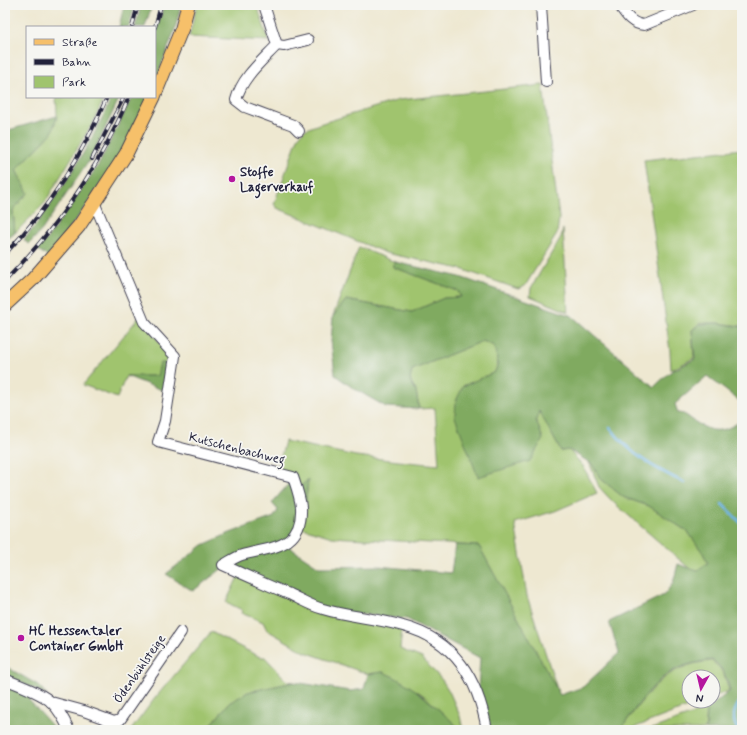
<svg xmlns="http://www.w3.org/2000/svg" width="747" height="735" font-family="Mynerve,sans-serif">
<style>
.green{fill:#a0c46e;stroke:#617354}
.forest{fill:#80aa61;stroke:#51664e}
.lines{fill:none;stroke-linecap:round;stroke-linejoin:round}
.stream{stroke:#71b6e7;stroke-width:2.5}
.minor-casing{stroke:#414052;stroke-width:12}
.major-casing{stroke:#414052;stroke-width:15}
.minor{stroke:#fff;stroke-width:10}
.major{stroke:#f6c06b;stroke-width:13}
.rail-casing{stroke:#22223b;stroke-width:4}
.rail{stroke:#f6f6f2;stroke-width:2.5;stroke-dasharray:8;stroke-linecap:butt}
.poi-dot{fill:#b5179e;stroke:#f6f6f2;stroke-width:1.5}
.labels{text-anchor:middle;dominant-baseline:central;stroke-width:3.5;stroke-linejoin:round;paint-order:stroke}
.poi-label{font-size:13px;font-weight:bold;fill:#22223b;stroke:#f6f6f2;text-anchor:start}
.street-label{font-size:13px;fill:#22223b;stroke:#f6f6f2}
</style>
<rect width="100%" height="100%" fill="#f6f6f2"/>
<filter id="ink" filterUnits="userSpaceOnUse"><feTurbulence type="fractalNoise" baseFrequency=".025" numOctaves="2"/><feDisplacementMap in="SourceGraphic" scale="8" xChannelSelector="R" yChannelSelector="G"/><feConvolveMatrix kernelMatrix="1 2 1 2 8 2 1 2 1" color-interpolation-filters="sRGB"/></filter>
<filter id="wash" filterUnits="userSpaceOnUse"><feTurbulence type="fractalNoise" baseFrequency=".012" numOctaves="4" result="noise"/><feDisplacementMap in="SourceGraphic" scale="16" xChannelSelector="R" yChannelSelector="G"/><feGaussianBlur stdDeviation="0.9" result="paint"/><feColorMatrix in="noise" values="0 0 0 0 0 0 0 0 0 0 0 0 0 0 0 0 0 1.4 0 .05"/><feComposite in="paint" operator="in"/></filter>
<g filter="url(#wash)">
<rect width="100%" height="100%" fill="#eee8d1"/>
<!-- green -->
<g class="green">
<polygon points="197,5 257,5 269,41 189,37"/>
<polygon points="543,85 559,218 557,234 525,286 518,289 461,269 386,253 277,208 274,204 298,138 304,130 319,124 399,100"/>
<polygon points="56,97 105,97 92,124 44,204 15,233 13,210 28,193 16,170 52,133 57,116"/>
<polygon points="742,149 742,326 718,323 700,323 692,330 694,358 671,370 670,351 644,160"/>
<polygon points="563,229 568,312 530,296 531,288 561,237"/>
<polygon points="359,247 395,262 393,264 393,267 458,291 461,297 444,298 412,312 346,300 333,316"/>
<polygon points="140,316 168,354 170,363 157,376 126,376 117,398 83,385"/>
<polygon points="483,341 494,346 498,363 495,372 463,386 543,439 536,420 539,411 561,451 569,450 583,466 597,493 555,511 515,523 527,596 559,695 479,546 332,537 303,528 308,481 298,488 277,471 285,441 356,456 407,462 439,465 435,408 419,409 416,391 410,380 412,370"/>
<polygon points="589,462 592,464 600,478 623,497 649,506 688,532 703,553 708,563 696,571 689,568 613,502 599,487"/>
<polygon points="238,577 269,588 321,615 402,629 400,649 422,658 442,680 449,691 460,716 463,730 461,730 422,694 383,672 368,674 305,652 267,630 263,622 241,613 242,610 226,602"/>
<polygon points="211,632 260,657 265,657 287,681 294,682 248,692 229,703 207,730 131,730 155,698"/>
<path d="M712,661C724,670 725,677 729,691L713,697V677H689V701H703L628,730H620C648,694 662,665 712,661Z"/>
<polygon points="707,709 705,730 649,730"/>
</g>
<!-- forest -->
<g class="forest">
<polygon points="124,5 135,5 129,27 119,27"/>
<polygon points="141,5 152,5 145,27 135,27"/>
<polygon points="164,5 181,5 175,29 155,83 155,35"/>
<path d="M112,97H120L91,158L42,230L29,244L24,240C59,196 89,148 112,97Z"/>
<polygon points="132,97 149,97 124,148 89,202 48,257 37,249 48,238 99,164"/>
<polygon points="57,116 52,133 16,170 28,193 13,210 15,233 5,241 5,131"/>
<path d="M395,262L460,277L572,316L654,387L670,372L695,359L692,330L700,324L718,323L742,327V403L707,376L675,404L678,413C685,413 688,417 694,421C713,434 723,433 742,420V730H706L707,709L730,691C726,676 724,669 712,660C699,662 685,664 673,671C652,682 634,711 620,730H490L478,690L480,658L407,619L320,610L228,564L193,591L166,574L203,545L230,533L274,517L278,510L272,503L291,481L298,488L308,480L303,528L289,547L319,567L378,566L451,573L455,545L479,546L560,695L583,687L619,653L609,622L664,595L673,583L678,564L696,571L708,563L703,553L688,532L649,506L623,497L600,478L592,464L569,450L561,451L539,411L536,420L543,439L530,461L478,477L455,417L456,401L463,386L495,372L498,363L494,346L483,341L412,370L410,380L416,391L419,409L386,407L353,388L335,375L331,341L333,316L346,300L412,312L444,298L461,297L458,291L393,267V264Z"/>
<polygon points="160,363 170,363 167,392 126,376 157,376"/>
<polygon points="5,666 38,685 47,695 5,675"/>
<path d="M383,672C414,684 437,708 461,730H207L229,703L248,692L294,682L350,691L364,689L368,674Z"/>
<polygon points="5,684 24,692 31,696 29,700 54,728 49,730 5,730"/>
</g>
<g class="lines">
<!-- stream -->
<g class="stream">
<path d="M610,427C630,455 654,468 685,483"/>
<polyline points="722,504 742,524"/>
<polyline points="742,681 742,685"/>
<path d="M738,730C731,719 734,708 742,699"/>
</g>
</g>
</g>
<g filter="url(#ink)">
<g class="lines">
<!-- minor casing -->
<g class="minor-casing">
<g id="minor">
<path d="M264,5L277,45C262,61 242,77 236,100L245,107L293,125L299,131"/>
<polyline points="541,5 546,82"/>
<path d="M619,5C626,15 631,24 644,25L693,5"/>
<polyline points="277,45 284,46 308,40"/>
<path d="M94,202L144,322L175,356L165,421L158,442L293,477C296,486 300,497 301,507C303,548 272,547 242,555C235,557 229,562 223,565C245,575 267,585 289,594C300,599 311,606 323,609C349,617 377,618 403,626C455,640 478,679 487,730"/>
<path d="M5,679C18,685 43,693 52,703C60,711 65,721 69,730"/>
<polyline points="51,702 84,711 114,722 120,720 181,632"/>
</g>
</g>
<!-- major casing -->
<g class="major-casing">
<g id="major">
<polyline points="155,94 182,28 188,5"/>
<polyline points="5,305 33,279 79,226 126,154 154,97"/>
</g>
</g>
<!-- minor -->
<use href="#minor" class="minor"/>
<!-- major -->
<use href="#major" class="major"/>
<!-- rail casing -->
<g class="rail-casing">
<g id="rail">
<polyline points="132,27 138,5"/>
<polyline points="155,27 161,5"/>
<polyline points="92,159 123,99"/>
<path d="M5,254C48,209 83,154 107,97"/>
<path d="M5,281C58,227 100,166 129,97"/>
</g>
</g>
<!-- rail -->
<use href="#rail" class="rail"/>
</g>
</g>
<!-- markers -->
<g class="poi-dot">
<circle cx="232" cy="179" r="4"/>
<circle cx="21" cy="638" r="4"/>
</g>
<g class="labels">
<!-- poi labels -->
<g class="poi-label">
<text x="240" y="172">Stoffe<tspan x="240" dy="15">Lagerverkauf</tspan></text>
<text x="29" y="631">HC Hessentaler<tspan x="29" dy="15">Container GmbH</tspan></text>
</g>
<!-- street labels -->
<g class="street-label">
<text transform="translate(237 449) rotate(14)">Kutschenbachweg</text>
<text transform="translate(140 669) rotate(-55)">Ödenbühlsteige</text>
</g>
</g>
<!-- margin -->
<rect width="747" height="735" fill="none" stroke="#f6f6f2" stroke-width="20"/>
<!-- legend -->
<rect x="26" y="26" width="130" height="72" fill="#f6f6f2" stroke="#a1a1a9"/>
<rect x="34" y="39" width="20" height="6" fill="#f6c06b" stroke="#a1a1a9"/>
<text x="62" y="46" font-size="12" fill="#22223b">Straße</text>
<rect x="34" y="59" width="20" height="6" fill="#22223b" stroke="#a1a1a9"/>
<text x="62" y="66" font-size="12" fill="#22223b">Bahn</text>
<rect x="34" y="76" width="20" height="12" fill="#a0c46e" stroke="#a1a1a9"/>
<text x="62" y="86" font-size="12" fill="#22223b">Park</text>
<!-- north arrow -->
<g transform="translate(701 689) rotate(188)"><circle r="19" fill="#f6f6f2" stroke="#a1a1a9"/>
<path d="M0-3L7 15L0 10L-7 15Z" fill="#b5179e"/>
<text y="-6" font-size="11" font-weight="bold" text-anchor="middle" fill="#22223b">N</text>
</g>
</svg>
